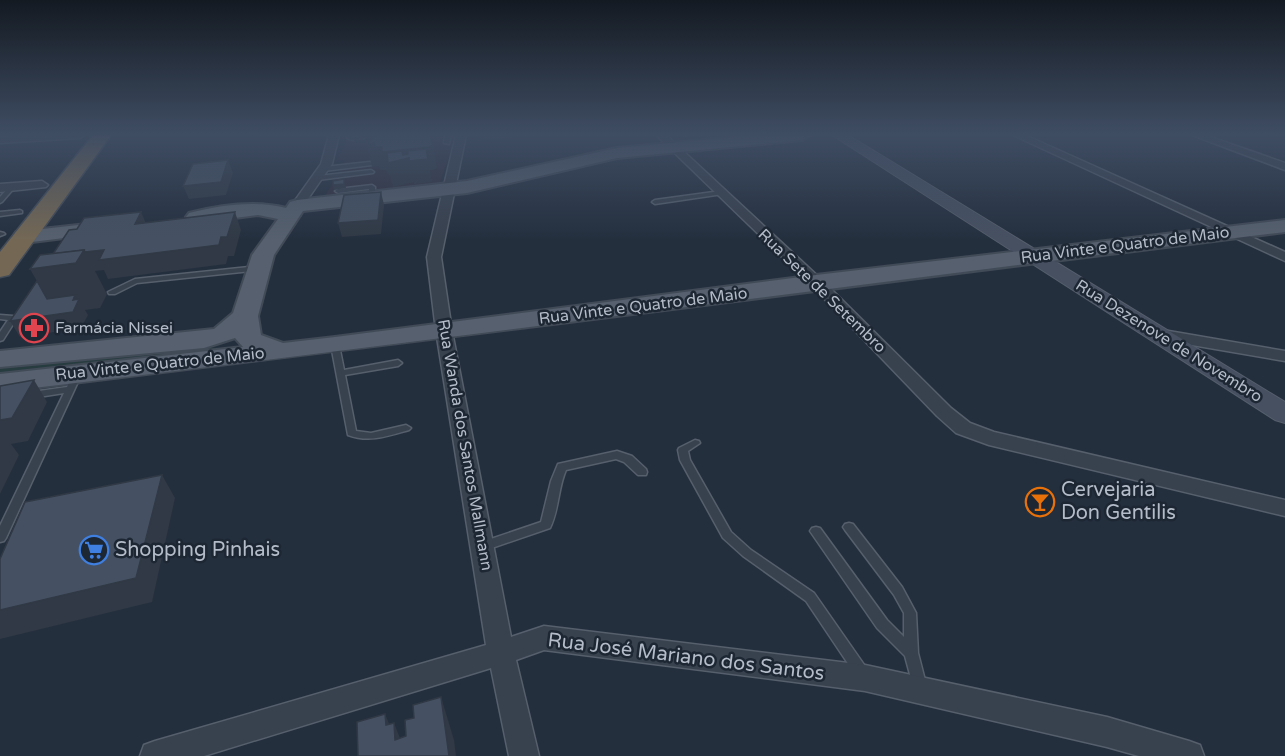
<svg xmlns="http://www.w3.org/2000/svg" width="1285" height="756" font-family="'Varela Round',sans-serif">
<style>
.medical{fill:#32303f}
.green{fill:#263c3f}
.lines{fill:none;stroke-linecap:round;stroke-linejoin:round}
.lane-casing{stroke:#565f6c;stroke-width:3}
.street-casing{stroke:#565f6c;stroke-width:3}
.secondary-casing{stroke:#565f6c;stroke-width:2}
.primary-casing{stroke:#414a57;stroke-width:4}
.highway-casing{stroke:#434c59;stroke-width:3}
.lane{fill:#38414e;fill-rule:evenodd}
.street{fill:#38414e;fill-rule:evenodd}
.secondary{fill:#465061;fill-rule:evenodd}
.primary{fill:#56606e;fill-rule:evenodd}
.highway{fill:#746855;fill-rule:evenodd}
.shaded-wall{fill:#303945}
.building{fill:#455162;stroke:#303945;stroke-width:1.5}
.labels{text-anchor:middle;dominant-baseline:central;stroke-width:5;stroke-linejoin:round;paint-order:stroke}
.street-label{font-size:16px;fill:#b4bcc9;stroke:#1d2633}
.poi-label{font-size:16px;fill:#b4bcc9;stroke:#1d2633;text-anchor:start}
.near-poi-label{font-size:20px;fill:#b4bcc9;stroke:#1d2633;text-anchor:start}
.near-street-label{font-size:20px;fill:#b4bcc9;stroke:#1d2633}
</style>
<rect width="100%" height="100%" fill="#242f3e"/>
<!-- medical -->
<polygon class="medical" points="346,135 455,135 456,136 439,185 324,198 346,160 337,160 346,143"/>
<!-- green -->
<polygon class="green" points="166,346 222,348 0,376 0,362"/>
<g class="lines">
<!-- lane casing -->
<g class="lane-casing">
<g id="lane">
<polygon points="346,135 351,135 352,136 364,139 361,141 349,139 347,138"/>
<polygon points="445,135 451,135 449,144 444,143"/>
<polygon points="370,162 373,164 372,165 324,171 321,169 324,167"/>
<polygon points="371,170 374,172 373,173 318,180 315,178 318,176"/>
<polygon points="372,185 375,187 375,197 372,199 369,197 369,189 338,193 335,191 338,189"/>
<polygon points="10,186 15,187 2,202 0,203 0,197"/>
<polygon points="721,191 724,193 723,194 655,204 652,202 655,200"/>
<polygon points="20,210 22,211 22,213 0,216 0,212"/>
<polygon points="0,232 4,233 5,234 0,236"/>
<polygon points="258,266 261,266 261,270 137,283 115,294 109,294 108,292 135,279"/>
<polygon points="0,315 13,316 17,318 3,340 0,341 0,332 8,320 0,319"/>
<path d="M335,342L339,345L344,370L398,360L402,363L398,366L345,375L356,431L371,433L406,425L411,428L409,430C388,436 369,443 348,435L331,345Z"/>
<polygon points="78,370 82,373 6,538 4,541 0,542 0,526 64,393 32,398 27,395 32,392 67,387 74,373"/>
<polygon points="695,440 699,441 700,443 688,451 690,460 731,532 751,550 814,593 867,669 869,673 867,677 862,679 857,677 806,601 743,556 723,538 680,460 678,450 679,448"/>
<path d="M617,451L632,456L646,469L647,472L646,475H638L624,462L616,459L566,470C558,488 559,510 550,528L483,551L479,549L477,546L479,543L541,522L551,481L558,464Z"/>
<polygon points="849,523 853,524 902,587 916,613 918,653 927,688 925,693 920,695 915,693 905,656 877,628 810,531 812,528 816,527 820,528 887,620 904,637 904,613 894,595 845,530 843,527 845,524"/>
</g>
</g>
<!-- street casing -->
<g class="street-casing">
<g id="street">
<polygon points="38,135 85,135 80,138 0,143 0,137"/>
<polygon points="329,135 339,135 332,164 301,209 293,209 291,206 321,164"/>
<polygon points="456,135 466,135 441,257 452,331 511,637 544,626 865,665 1107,717 1189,741 1200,745 1204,756 1139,756 1107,747 865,691 544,650 516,660 539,756 509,756 491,668 204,756 140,756 144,745 155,741 486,645 436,331 427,257"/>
<polygon points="656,135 666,135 821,279 951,408 970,423 994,432 1285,500 1285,516 989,445 956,433 937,416 811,285"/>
<polygon points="1013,135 1025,135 1285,252 1285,261"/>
<polygon points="1192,135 1205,135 1285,163 1285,170"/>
<polygon points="42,181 48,185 46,187 0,192 0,184"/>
<polygon points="1157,329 1285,351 1285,361 1151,338 1149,334 1151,330"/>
</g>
</g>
<!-- secondary casing -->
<g class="secondary-casing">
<polygon id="secondary" points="832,135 848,135 1285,402 1285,423 1275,420"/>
</g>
<!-- primary casing -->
<g class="primary-casing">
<g id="primary">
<path d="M756,135H810L802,140L617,158L467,193L303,211L274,255L258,316L261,335L283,343L335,337L816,275L1285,220V232C856,284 429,342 0,392V374L243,347L235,338L204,348L0,367V351L214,329L233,313L252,255L278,219L258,215L196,223L189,221L186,217L189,213C220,205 255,200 286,208L290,202L297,200L467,181L617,148Z"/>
<polygon points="105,222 112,224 115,228 112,232 24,243 16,242 13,237 16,232 24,231"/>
</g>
</g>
<!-- highway casing -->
<g class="highway-casing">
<polygon id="highway" points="93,135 111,135 9,275 0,277 0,252"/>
</g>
<!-- lane -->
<use href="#lane" class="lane"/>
<!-- street -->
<use href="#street" class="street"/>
<!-- secondary -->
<use href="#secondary" class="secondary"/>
<!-- primary -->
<use href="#primary" class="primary"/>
<!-- highway -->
<use href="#highway" class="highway"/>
</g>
<!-- shaded-wall -->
<g class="shaded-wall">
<polygon points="365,135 439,135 439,136 419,138 433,145 437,168 433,170 430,170 432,182 414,184 414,182 393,187 390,175 388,175 386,170 380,170 379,166 372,167"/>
<polygon points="477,135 539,135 478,141"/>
<polygon points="366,140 367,144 356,145 355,141"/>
<polygon points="228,160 233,173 226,195 189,199 183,186"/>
<polygon points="344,179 346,188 334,190 333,185"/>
<polygon points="381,192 384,205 381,234 342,237 338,223"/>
<polygon points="141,212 149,230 135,224"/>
<polygon points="235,212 241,230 234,256 228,256 226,264 108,279 104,270 95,271 107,294 100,308 85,310 88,315 81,328 20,337 10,321 56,314 30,269 84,250 221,237"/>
<polygon points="34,380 47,402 28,441 11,444 19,455 0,494 0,420"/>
<polygon points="162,475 175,498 152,602 0,639 0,610"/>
<polygon points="441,697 454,740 456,756 449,756"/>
<polygon points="385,714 395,738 394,723 407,756 398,756 386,725"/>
</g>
<!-- building -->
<g class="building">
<polygon points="379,135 430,135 433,145 429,147 382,152 382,147 375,147 374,143 367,144 374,136"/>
<polygon points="365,137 366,140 355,141 355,138"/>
<polygon points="426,149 428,159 409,161 409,158 388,163 387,153 402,151 403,155 408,154 408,151"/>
<polygon points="228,160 221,182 183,186 193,164"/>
<polygon points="344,179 344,184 333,185 333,181"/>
<polygon points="381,192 378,220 338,223 344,195"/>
<polygon points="141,212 135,224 235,212 227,237 221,237 219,245 99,260 104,250 85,252 84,250 53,254 69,230 77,229 84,218"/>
<polygon points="84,250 76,263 30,269 40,255"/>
<polygon points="37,281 47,299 75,295 73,300 79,299 73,312 10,321"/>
<polygon points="34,380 12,418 0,420 0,386"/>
<polygon points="162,475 136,578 0,610 0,559 25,502"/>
<polygon points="441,697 449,756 358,756 357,722 385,714 386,725 394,723 395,740 406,736 405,720 414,718 413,705"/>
</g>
<!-- sky -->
<linearGradient id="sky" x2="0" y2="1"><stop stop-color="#141a22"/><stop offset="0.56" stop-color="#3f4d63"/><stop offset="1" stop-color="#3f4d63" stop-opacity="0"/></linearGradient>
<rect width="1285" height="240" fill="url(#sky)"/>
<!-- icons -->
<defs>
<g id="pharmacy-ring" transform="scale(1.5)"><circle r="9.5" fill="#1d2633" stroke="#e0444e" stroke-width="1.5"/><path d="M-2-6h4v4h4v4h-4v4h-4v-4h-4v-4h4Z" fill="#e0444e"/></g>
<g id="bar-ring" transform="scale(1.5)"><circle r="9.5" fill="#1d2633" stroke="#e8710a" stroke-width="1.5"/><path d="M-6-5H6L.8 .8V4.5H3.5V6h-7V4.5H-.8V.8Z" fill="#e8710a"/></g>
<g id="supermarket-ring" transform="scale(1.5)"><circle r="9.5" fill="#1d2633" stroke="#3f7fe0" stroke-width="1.5"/><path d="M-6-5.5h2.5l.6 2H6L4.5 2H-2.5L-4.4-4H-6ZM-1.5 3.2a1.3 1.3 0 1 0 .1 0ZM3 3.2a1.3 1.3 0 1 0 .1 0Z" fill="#3f7fe0"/></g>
</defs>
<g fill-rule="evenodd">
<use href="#pharmacy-ring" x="34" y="328"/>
<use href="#bar-ring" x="1040" y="502"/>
<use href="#supermarket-ring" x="94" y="550"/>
</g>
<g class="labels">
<!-- street labels -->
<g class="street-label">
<text transform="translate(1125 245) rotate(-7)">Rua Vinte e Quatro de Maio</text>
<text transform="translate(822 291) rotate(44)">Rua Sete de Setembro</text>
<text transform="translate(643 306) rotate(-7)">Rua Vinte e Quatro de Maio</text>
<text transform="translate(1169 341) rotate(32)">Rua Dezenove de Novembro</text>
<text transform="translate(160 364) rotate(-6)">Rua Vinte e Quatro de Maio</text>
<text transform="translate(465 445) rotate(80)">Rua Wanda dos Santos Mallmann</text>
</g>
<!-- poi labels -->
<g class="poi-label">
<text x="55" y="328">Farmácia Nissei</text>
</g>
<!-- near-poi labels -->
<g class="near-poi-label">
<text x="1061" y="490">Cervejaria<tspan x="1061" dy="23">Don Gentilis</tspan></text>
<text x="115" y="550">Shopping Pinhais</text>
</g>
<!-- near-street labels -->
<g class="near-street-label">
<text transform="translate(686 657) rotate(7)">Rua José Mariano dos Santos</text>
</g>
</g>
</svg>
